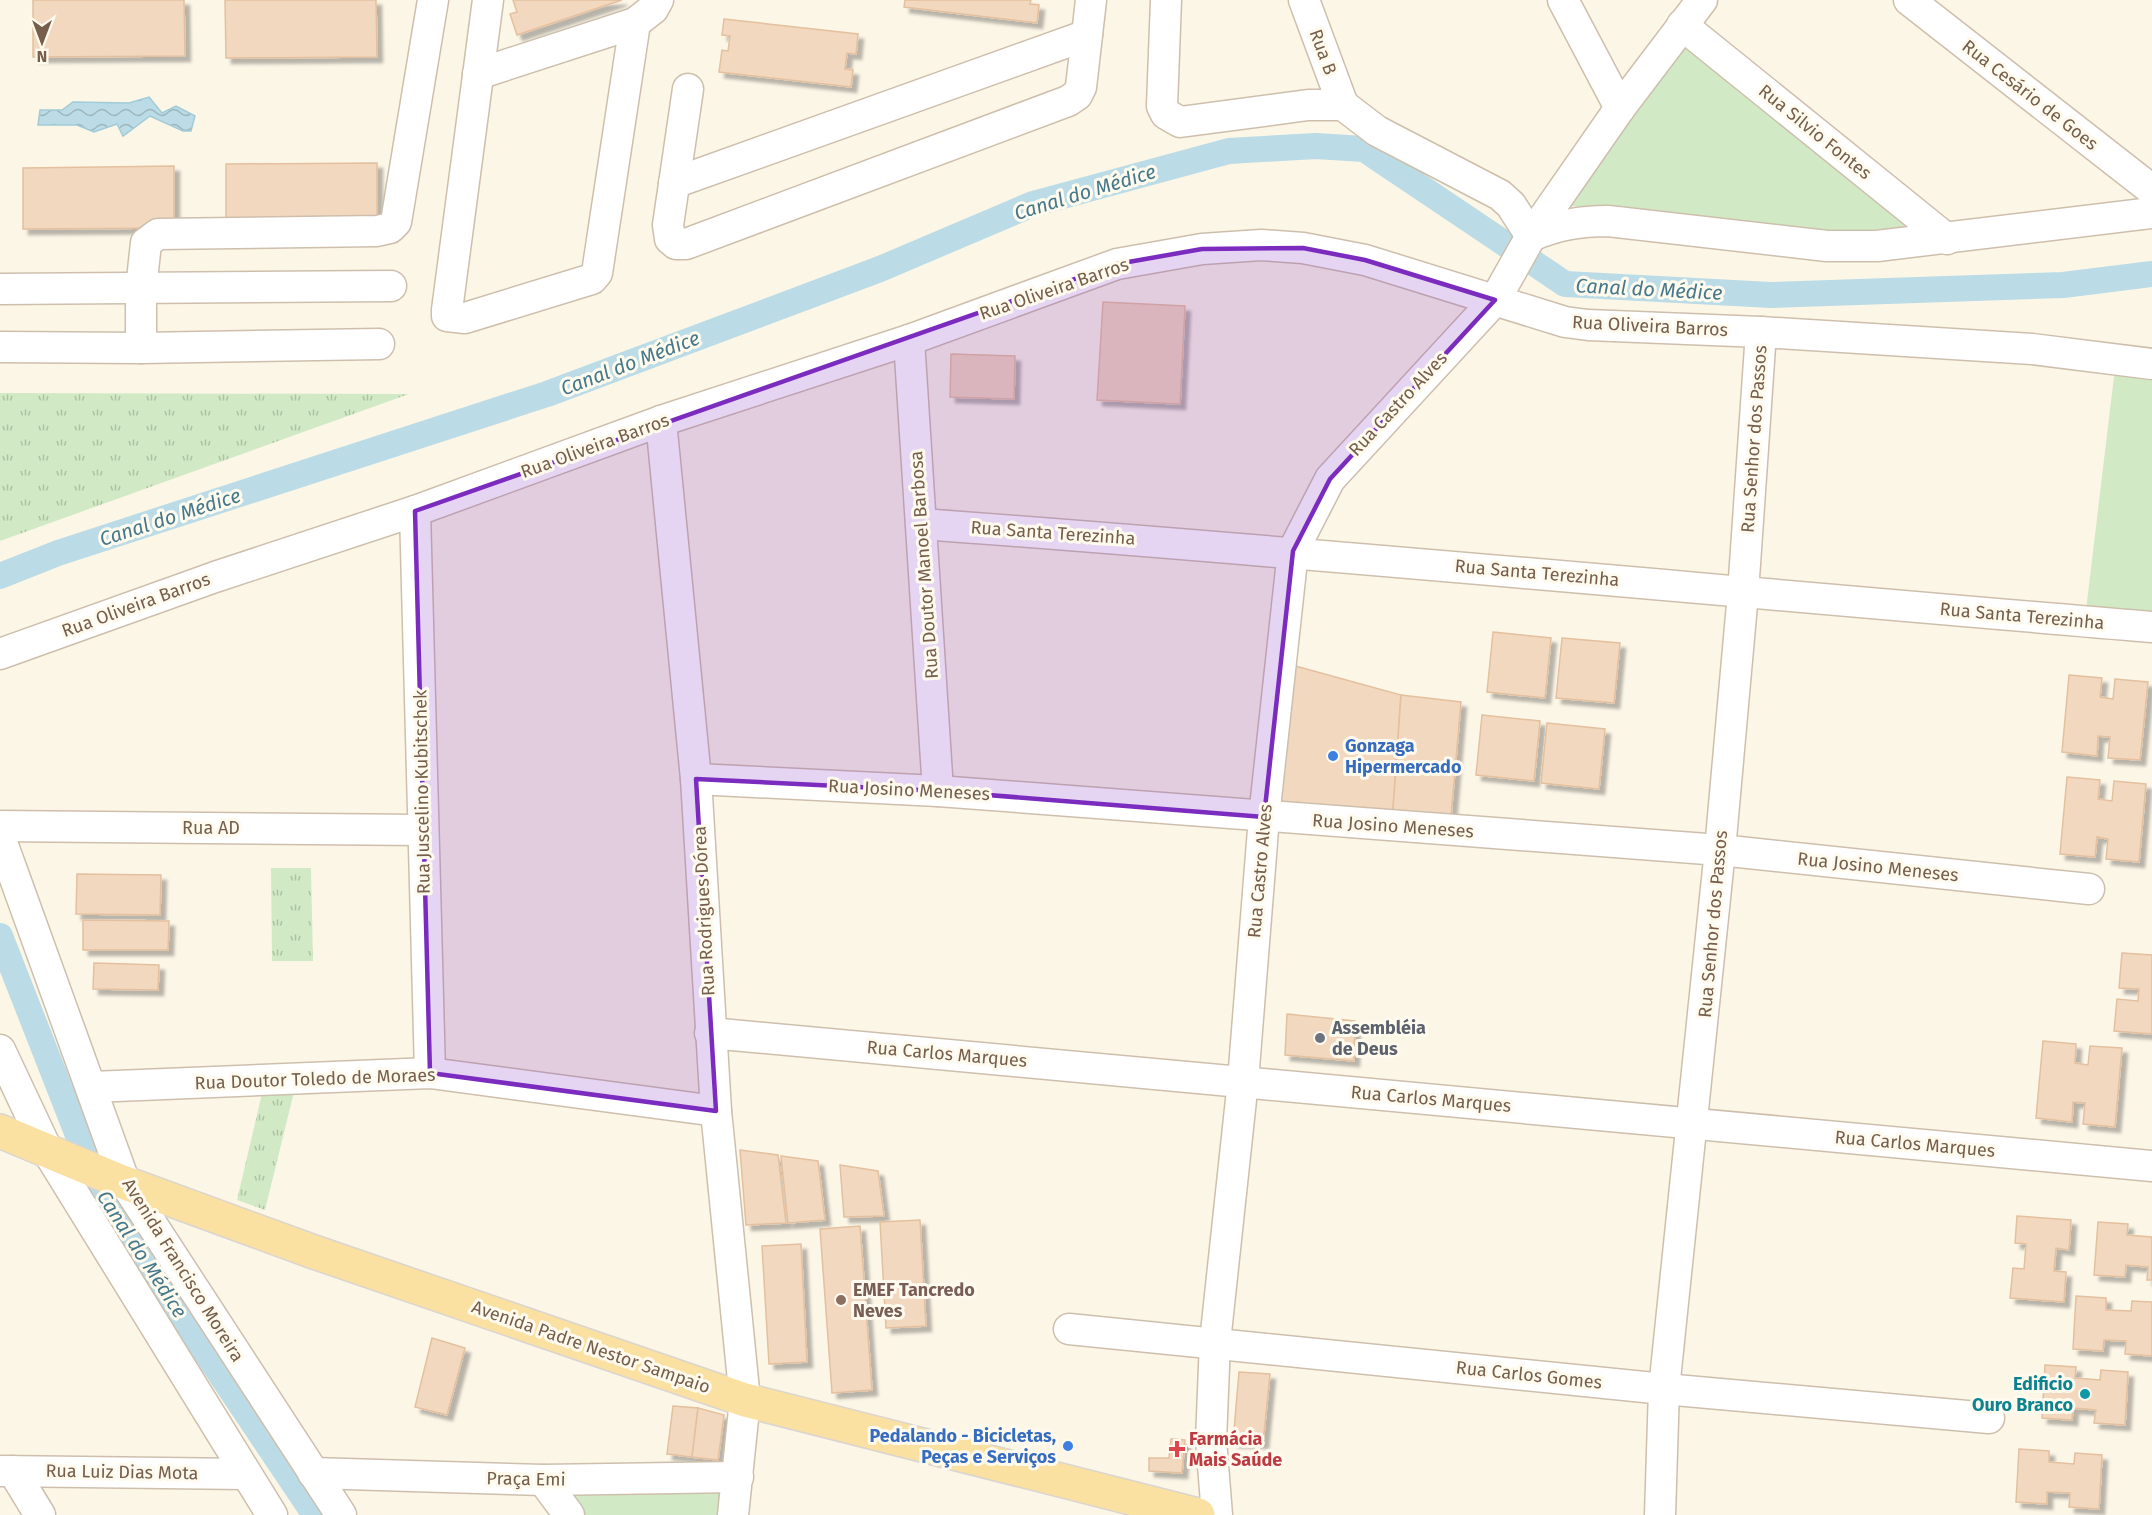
<svg xmlns="http://www.w3.org/2000/svg" width="2152" height="1515" font-family="'Fira Sans',sans-serif">
<style>
.grass{fill:url(#grass-tufts)}
.park{fill:#d1eac5}
.water{fill:url(#water-waves);stroke:#a2cbd8;stroke-width:1.5}
.lines{fill:none;stroke-linecap:round;stroke-linejoin:round}
.canal{stroke:#bbdce6;stroke-width:26}
.building{fill:#f2d8bf;stroke:#e4c09f;stroke-width:1.5;filter:url(#shadow)}
.minor-casing{stroke:#cebfad;stroke-width:33}
.major-casing{stroke:#dbd5d0;stroke-width:36}
.minor{stroke:#fff;stroke-width:30}
.major{stroke:#fae1a1;stroke-width:33}
.marked{fill:#7b2cbf;fill-opacity:0.2;stroke:#7b2cbf;stroke-width:4.5;stroke-linejoin:round}
.shop-dot{fill:#3f7fe0;stroke:#fffaee;stroke-width:2}
.worship-dot{fill:#6b7280;stroke:#fffaee;stroke-width:2}
.education-dot{fill:#8d6e63;stroke:#fffaee;stroke-width:2}
.culture-dot{fill:#0f9aa8;stroke:#fffaee;stroke-width:2}
.health-dot{fill:#e0444e;stroke:#fffaee;stroke-width:2}
.labels{text-anchor:middle;dominant-baseline:central;stroke-width:6;stroke-linejoin:round;paint-order:stroke}
.street-label{font-size:18px;fill:#765e4b;stroke:#fffaee}
.shop-label{font-size:18px;font-weight:bold;fill:#366cbe;stroke:#fffaee;text-anchor:start}
.worship-label{font-size:18px;font-weight:bold;fill:#5b616d;stroke:#fffaee;text-anchor:start}
.education-label{font-size:18px;font-weight:bold;fill:#785e54;stroke:#fffaee;text-anchor:start}
.culture-label{font-size:18px;font-weight:bold;fill:#0d838f;stroke:#fffaee;text-anchor:end}
.health-label{font-size:18px;font-weight:bold;fill:#be3a42;stroke:#fffaee;text-anchor:start}
.water-label{font-size:20px;font-style:italic;fill:#45788a;stroke:#fffaee}
</style>
<defs>
<pattern id="grass-tufts" width="24" height="20" patternUnits="userSpaceOnUse" patternTransform="scale(1.5)"><rect width="24" height="20" fill="#d1eac5"/><path d="M3 7l-1-3M5 7V3M7 7l1-3M15 17l-1-3M17 17v-4M19 17l1-3" fill="none" stroke="#aec1a2"/></pattern>
<pattern id="water-waves" width="16" height="10" patternUnits="userSpaceOnUse" patternTransform="scale(1.5)"><rect width="16" height="10" fill="#bbdce6"/><path d="M0 5q4-4 8 0t8 0" fill="none" stroke="#9db6bc"/></pattern>
<filter id="shadow"><feDropShadow dx="5.5" dy="5.5" stdDeviation="1.5" flood-color="#0004"/></filter>
</defs>
<rect width="100%" height="100%" fill="#fcf6e7"/>
<!-- grass -->
<g class="grass">
<polygon points="0,393 409,394 0,541"/>
<polygon points="271,868 311,868 313,961 272,961"/>
<polygon points="295,1088 265,1210 237,1200 263,1089"/>
</g>
<!-- park -->
<g class="park">
<polygon points="1685,42 1923,233 1874,240 1602,206 1566,206"/>
<polygon points="2115,368 2152,376 2152,616 2086,610"/>
<polygon points="725,1487 721,1515 580,1515 562,1491"/>
</g>
<!-- water -->
<polygon class="water" points="149,97 162,113 176,106 195,116 191,131 183,131 150,116 123,136 117,124 94,132 77,125 38,125 40,110 62,110 73,102 129,103"/>
<g class="lines">
<!-- canal -->
<g class="canal">
<polyline points="0,576 58,553 547,394 880,269 1033,204 1229,151 1316,146 1364,149 1565,284 1771,295 2063,285 2152,274"/>
<polyline points="0,936 103,1199 315,1515"/>
</g>
</g>
<!-- building -->
<g class="building">
<polygon points="33,0 184,0 185,56 33,57"/>
<polygon points="225,0 376,0 377,57 226,58"/>
<polygon points="513,0 622,0 517,35 510,14 517,12"/>
<polygon points="905,0 1031,0 1030,4 1039,5 1037,23 904,7"/>
<polygon points="724,19 858,34 856,54 847,53 845,69 853,70 851,87 719,72 722,50 728,51 730,36 722,35"/>
<polygon points="377,163 377,225 226,226 226,164"/>
<polygon points="174,166 174,228 23,229 23,168"/>
<polygon points="1103,302 1185,306 1180,404 1097,400"/>
<polygon points="951,354 1015,356 1014,399 950,397"/>
<polygon points="1493,632 1551,638 1545,698 1487,692"/>
<polygon points="1562,638 1620,643 1614,703 1556,698"/>
<polygon points="1281,662 1401,695 1392,824 1264,817"/>
<polygon points="2069,675 2102,678 2100,697 2113,699 2115,679 2148,682 2140,760 2108,758 2110,737 2098,736 2097,756 2062,752"/>
<polygon points="1401,695 1461,702 1451,816 1392,824"/>
<polygon points="1482,715 1540,721 1534,781 1476,775"/>
<polygon points="1547,723 1605,729 1599,789 1541,783"/>
<polygon points="2067,777 2100,780 2098,799 2112,801 2114,781 2146,784 2139,862 2106,859 2108,839 2097,837 2095,857 2060,854"/>
<polygon points="77,874 161,875 160,915 76,914"/>
<polygon points="83,920 169,921 168,950 83,950"/>
<polygon points="2122,953 2152,955 2152,1034 2114,1031 2117,999 2138,1001 2139,989 2119,988"/>
<polygon points="94,963 159,965 158,990 93,989"/>
<polygon points="1287,1014 1355,1021 1354,1061 1285,1055"/>
<polygon points="2043,1041 2076,1044 2075,1063 2088,1065 2090,1046 2122,1048 2115,1127 2083,1124 2085,1103 2073,1102 2072,1122 2036,1118"/>
<polygon points="740,1150 778,1155 786,1223 746,1225"/>
<polygon points="781,1156 818,1161 825,1220 788,1223"/>
<polygon points="840,1165 878,1171 884,1216 844,1217"/>
<polygon points="2017,1216 2071,1220 2069,1250 2056,1248 2054,1271 2066,1272 2064,1302 2010,1298 2013,1268 2024,1269 2026,1244 2015,1243"/>
<polygon points="920,1220 926,1326 886,1328 880,1222"/>
<polygon points="2098,1222 2128,1224 2127,1235 2152,1237 2152,1280 2147,1280 2148,1267 2126,1265 2125,1277 2094,1275"/>
<polygon points="860,1226 872,1390 832,1393 820,1229"/>
<polygon points="801,1244 807,1362 769,1364 762,1246"/>
<polygon points="2076,1296 2106,1298 2106,1310 2131,1311 2132,1301 2152,1302 2152,1356 2125,1354 2126,1341 2104,1340 2103,1351 2073,1349"/>
<polygon points="432,1338 465,1348 447,1415 415,1407"/>
<polygon points="2045,1365 2076,1367 2075,1378 2100,1380 2101,1370 2128,1372 2125,1425 2094,1423 2096,1410 2073,1408 2072,1420 2042,1418"/>
<polygon points="1239,1372 1270,1374 1263,1443 1233,1442"/>
<polygon points="673,1406 698,1408 692,1457 667,1454"/>
<polygon points="698,1408 724,1415 718,1460 692,1457"/>
<polygon points="1171,1439 1185,1440 1182,1473 1149,1471 1149,1458 1169,1458"/>
<polygon points="2019,1449 2049,1451 2049,1462 2074,1464 2075,1453 2102,1455 2099,1509 2069,1507 2070,1493 2047,1492 2047,1504 2016,1502"/>
</g>
<g class="lines">
<!-- minor casing -->
<g class="minor-casing">
<g id="minor">
<polyline points="488,0 447,310 447,316 465,318 592,279 597,273 635,23"/>
<path d="M1166,0L1162,106L1166,114L1180,122L1308,105H1343L1377,131L1500,195L1511,205L1531,236C1558,225 1580,221 1608,221L1827,246H1877L2152,213"/>
<polyline points="1304,0 1343,105"/>
<polyline points="1563,0 1620,108"/>
<polyline points="1909,0 2152,190"/>
<polyline points="1682,25 1947,239"/>
<polyline points="478,74 635,23 653,9 658,0"/>
<polyline points="688,89 668,225 670,239 676,244 686,244 1068,101 1077,95 1081,87 1091,0"/>
<polyline points="674,183 1087,35"/>
<polyline points="0,289 391,286"/>
<polyline points="909,340 938,791"/>
<polyline points="0,347 141,348 141,289 146,243 158,234 377,231 390,228 396,222 433,0"/>
<polyline points="141,348 379,344"/>
<polyline points="661,421 696,779 716,1111 745,1400 733,1515"/>
<polyline points="415,511 430,1073"/>
<path d="M922,524C1333,554 1742,593 2152,627"/>
<polyline points="0,654 215,577 415,511 661,421 909,340 1117,264 1202,249 1261,245 1303,248 1365,260 1565,322 1588,325 1761,332 2032,349 2152,364"/>
<polyline points="696,779 938,791 1720,850 2089,889"/>
<polyline points="0,826 422,830"/>
<polyline points="0,837 125,1183 341,1515"/>
<polyline points="710,1033 2152,1166"/>
<polyline points="0,1050 48,1152 272,1515"/>
<polyline points="92,1087 430,1073 716,1111"/>
<polyline points="1069,1329 1664,1389 1989,1418"/>
<polyline points="0,1471 245,1474"/>
<polyline points="13,1471 40,1515"/>
<polyline points="313,1473 543,1480 738,1477"/>
<polyline points="543,1480 569,1515"/>
<polyline points="1217,1515 1211,1440 1215,1342 1243,1081 1264,817 1293,551 1330,479 1495,300 1531,236 1620,108 1702,0"/>
<polyline points="1660,1515 1664,1389 1720,850 1743,593 1761,332"/>
</g>
</g>
<!-- major casing -->
<g class="major-casing">
<polyline id="major" points="0,1131 117,1180 314,1252 745,1400 1198,1515"/>
</g>
<!-- minor -->
<use href="#minor" class="minor"/>
<!-- major -->
<use href="#major" class="major"/>
</g>
<!-- marked area -->
<path class="marked" d="M1303,248L1365,260L1495,300L1330,479L1293,551L1264,817L938,791L696,779L716,1111L430,1073L415,511L1117,264L1202,249Z"/>
<!-- markers -->
<g class="shop-dot">
<circle cx="1333" cy="756" r="6"/>
<circle cx="1068" cy="1446" r="6"/>
</g>
<circle class="worship-dot" cx="1320" cy="1038" r="6"/>
<circle class="education-dot" cx="841" cy="1300" r="6"/>
<circle class="culture-dot" cx="2085" cy="1394" r="6"/>
<path class="health-dot" d="M1174 1440h6v6h6v6h-6v6h-6v-6h-6v-6h6z"/>
<g class="labels">
<!-- street labels -->
<g class="street-label">
<text transform="translate(1323 52) rotate(70)">Rua B</text>
<text transform="translate(2030 95) rotate(38)">Rua Cesário de Goes</text>
<text transform="translate(1815 132) rotate(39)">Rua Silvio Fontes</text>
<text transform="translate(1054 289) rotate(-19)">Rua Oliveira Barros</text>
<text transform="translate(1650 326) rotate(3)">Rua Oliveira Barros</text>
<text transform="translate(1398 404) rotate(-47)">Rua Castro Alves</text>
<text transform="translate(1754 439) rotate(-86)">Rua Senhor dos Passos</text>
<text transform="translate(595 446) rotate(-20)">Rua Oliveira Barros</text>
<text transform="translate(1053 533) rotate(4)">Rua Santa Terezinha</text>
<text transform="translate(924 565) rotate(-94)">Rua Doutor Manoel Barbosa</text>
<text transform="translate(1537 573) rotate(5)">Rua Santa Terezinha</text>
<text transform="translate(136 605) rotate(-20)">Rua Oliveira Barros</text>
<text transform="translate(2022 616) rotate(5)">Rua Santa Terezinha</text>
<text transform="translate(909 790) rotate(3)">Rua Josino Meneses</text>
<text transform="translate(422 792) rotate(-91)">Rua Juscelino Kubitschek</text>
<text transform="translate(1393 826) rotate(4)">Rua Josino Meneses</text>
<text x="211" y="828">Rua AD</text>
<text transform="translate(1878 867) rotate(6)">Rua Josino Meneses</text>
<text transform="translate(1260 871) rotate(-85)">Rua Castro Alves</text>
<text transform="translate(704 911) rotate(-93)">Rua Rodrigues Dórea</text>
<text transform="translate(1713 924) rotate(-85)">Rua Senhor dos Passos</text>
<text transform="translate(947 1054) rotate(5)">Rua Carlos Marques</text>
<text transform="translate(315 1079) rotate(-2)">Rua Doutor Toledo de Moraes</text>
<text transform="translate(1431 1099) rotate(5)">Rua Carlos Marques</text>
<text transform="translate(1915 1144) rotate(5)">Rua Carlos Marques</text>
<text transform="translate(183 1270) rotate(58)">Avenida Francisco Moreira</text>
<text transform="translate(591 1347) rotate(19)">Avenida Padre Nestor Sampaio</text>
<text transform="translate(1529 1375) rotate(6)">Rua Carlos Gomes</text>
<text transform="translate(122 1472) rotate(1)">Rua Luiz Dias Mota</text>
<text transform="translate(526 1479) rotate(1)">Praça Emi</text>
</g>
<!-- shop labels -->
<g class="shop-label">
<text x="1345" y="746">Gonzaga<tspan x="1345" dy="21">Hipermercado</tspan></text>
<text x="1056" y="1436" text-anchor="end">Pedalando - Bicicletas,<tspan x="1056" dy="21">Peças e Serviços</tspan></text>
</g>
<!-- worship labels -->
<g class="worship-label">
<text x="1332" y="1028">Assembléia<tspan x="1332" dy="21">de Deus</tspan></text>
</g>
<!-- education labels -->
<g class="education-label">
<text x="853" y="1290">EMEF Tancredo<tspan x="853" dy="21">Neves</tspan></text>
</g>
<!-- culture labels -->
<g class="culture-label">
<text x="2073" y="1384">Edificio<tspan x="2073" dy="21">Ouro Branco</tspan></text>
</g>
<!-- health labels -->
<g class="health-label">
<text x="1189" y="1439">Farmácia<tspan x="1189" dy="21">Mais Saúde</tspan></text>
</g>
<!-- water labels -->
<g class="water-label">
<text transform="translate(1085 192) rotate(-17)">Canal do Médice</text>
<text transform="translate(1649 289) rotate(3)">Canal do Médice</text>
<text transform="translate(630 363) rotate(-21)">Canal do Médice</text>
<text transform="translate(170 517) rotate(-18)">Canal do Médice</text>
<text transform="translate(142 1254) rotate(57)">Canal do Médice</text>
</g>
</g>
<!-- north arrow -->
<g transform="translate(42 42) rotate(180)" stroke="#fffaee" stroke-width="4.5" paint-order="stroke">
<path d="M0-4.5L10 22L0 15L-10 22Z" fill="#765e4b"/>
<text y="-9" font-size="16" font-weight="bold" text-anchor="middle" fill="#765e4b">N</text>
</g>
</svg>
